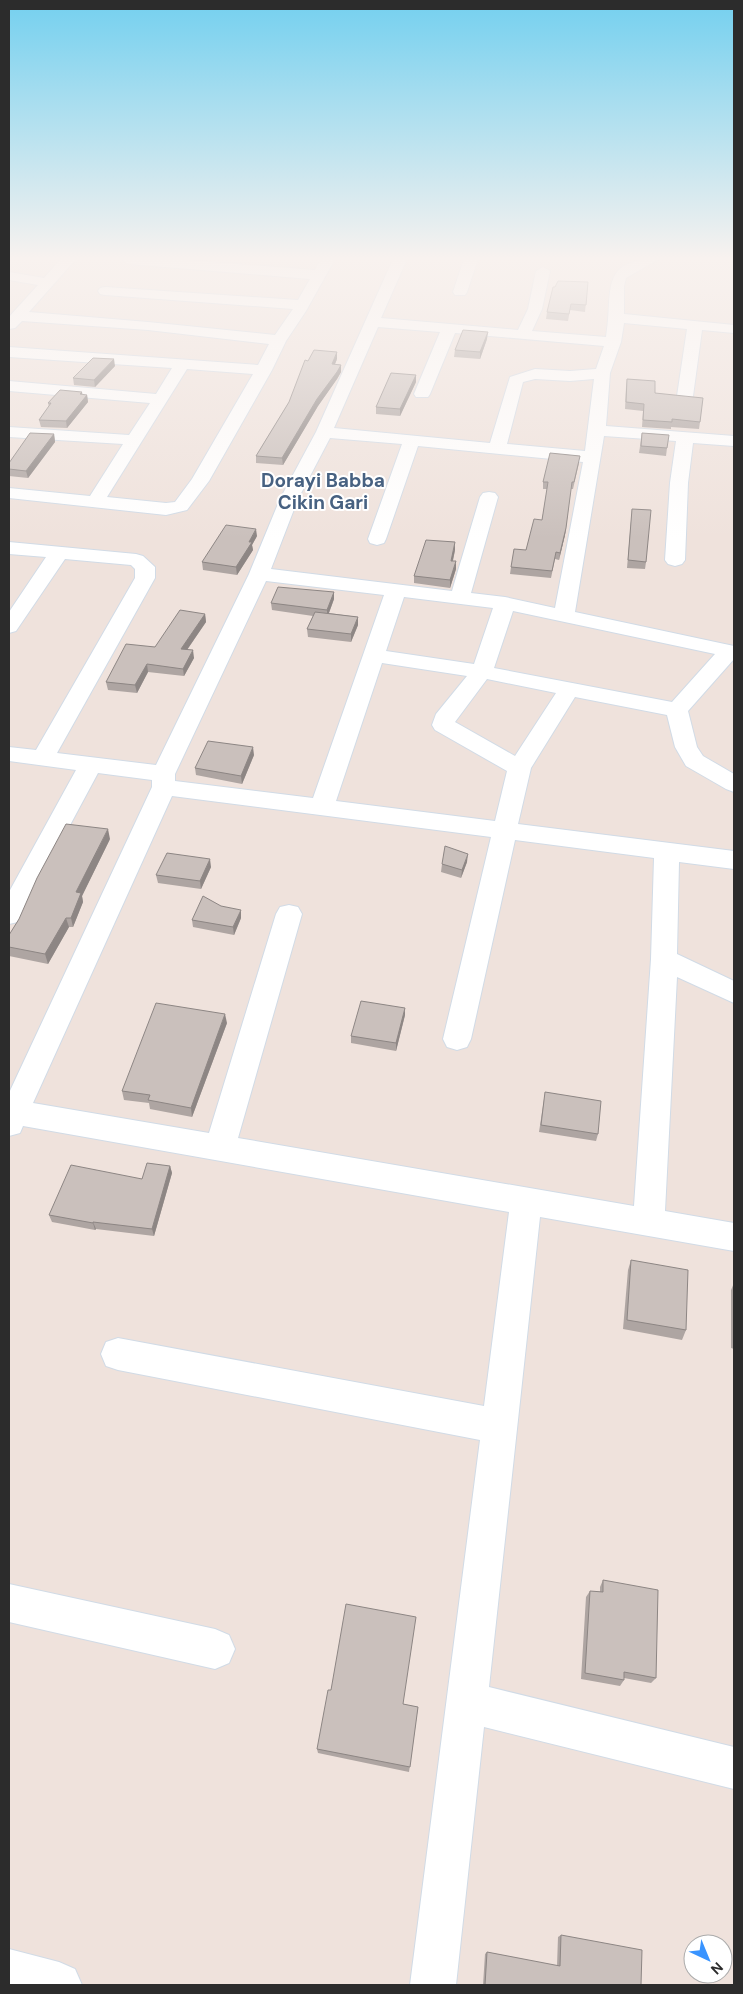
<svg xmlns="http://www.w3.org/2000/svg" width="743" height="1994" font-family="'DM Sans',sans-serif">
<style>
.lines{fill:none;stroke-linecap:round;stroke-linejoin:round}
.minor-casing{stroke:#d1dbe6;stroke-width:2}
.minor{fill:#fff;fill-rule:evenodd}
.wall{fill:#aea5a2}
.shaded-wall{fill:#8d8684}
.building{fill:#cac0bc;stroke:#8d8684}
.labels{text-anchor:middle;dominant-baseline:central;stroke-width:4;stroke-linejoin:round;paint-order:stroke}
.far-district-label{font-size:19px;font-weight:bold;fill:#476181;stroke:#fff}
</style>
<rect width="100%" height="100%" fill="#efe2dc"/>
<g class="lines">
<!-- minor casing -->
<g class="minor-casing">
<g id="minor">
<path d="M61,259H76L29,312L148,322L275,335L293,309L105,295L100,294L98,291L100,288L105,287L298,300L310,279L129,264L122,260L171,259L315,270L321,259H335L306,311L286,341L272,370L209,481L187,510L166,515L9,498V488L90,496L123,444L9,437V427L129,435L150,403L9,391V381L156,394L172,368L9,357V347L258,365L269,344L148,330L22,321L15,328L9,329V317L38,285L9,280V272L44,278ZM187,369L253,374L192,479L175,502L166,503L107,497Z"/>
<path d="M393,259H407L381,318L518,330L528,309L536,271L543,267L550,271L542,309L532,331L606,337C614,293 597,259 659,259L626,278L624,286V314L734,325V333L702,330L693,396L691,399H679L677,396L687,329L624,323L621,342L610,373L606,426L734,436V446L693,443L688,483L685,560L682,564L675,566L668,564L665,560L670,483L676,441L604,436L575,612L734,646V659L688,711L697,747L703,756L734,774V792L726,789L686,766L675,747L667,715L575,697L531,768L518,824L734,851V869L679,862L677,954L734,981V1003L677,977L665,1211L734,1223V1251L540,1217L489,1687L734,1747V1789L484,1727L456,1985H410L480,1440L118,1370L106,1366L101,1354L106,1342L118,1338L484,1406L509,1212L23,1126L20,1133L9,1136V1093L152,787V780L98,773L18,922L9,924V892L76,770L9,761V747L36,750L135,578V569L131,565L65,559L16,631L9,633V612L46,557L9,554V542L136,554L143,556L155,567V578L57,753L156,765L249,574L280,499L316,432ZM378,327L440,332L414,394L416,397H428L430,394L455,333L604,346L596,369L570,371L535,369L510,377L490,443L334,428ZM535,379L570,381L594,379L585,451L507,444L523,382ZM330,438L402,444L368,539L370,543L377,545L384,543L386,539L418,446L583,462L555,608L505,597L471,593L498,497L495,493L489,492L483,493L480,497L452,591L271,569L298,499ZM266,581L384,595L313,798L175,781V774ZM404,597L493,608L474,664L386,651ZM513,611L715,654L672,702L494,668ZM382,663L467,676L436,714L432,725L435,730L507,771L495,821L336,801ZM487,679L556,693L515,756L455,722ZM172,796L491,837L443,1039L447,1047L457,1050L467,1047L471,1039L515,840L654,858L651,959L634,1206L238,1138L302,914L298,907L289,905L280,907L276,914L209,1133L33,1103Z"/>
<polygon points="464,259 478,259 467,292 465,295 455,295 453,292"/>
<polygon points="9,1584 215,1629 229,1635 235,1649 229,1663 215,1669 9,1622"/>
<polygon points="9,1949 59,1962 75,1969 82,1985 9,1985"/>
</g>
</g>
<!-- minor -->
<use href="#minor" class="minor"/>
</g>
<!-- wall -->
<g class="wall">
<polygon points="588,282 585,312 570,310 568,321 546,319 547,312"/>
<polygon points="487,339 480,359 454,357 455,350"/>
<polygon points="337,359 335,364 341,365 341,372 337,379 318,406 283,465 256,463 256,456 289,402"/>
<polygon points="115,366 95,387 74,385 73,378"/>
<polygon points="416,375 416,382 400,416 376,414 376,407"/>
<polygon points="627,379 655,393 700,422 699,429 671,427 671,429 642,427 643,411 625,409 626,387"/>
<polygon points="82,392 82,395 87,395 88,402 67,428 41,427 39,420 49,407 48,403"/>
<polygon points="642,433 667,448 666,456 639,453"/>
<polygon points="54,434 55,442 28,478 9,476 9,463"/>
<polygon points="579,463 573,489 571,489 565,535 559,560 555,559 551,578 510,574 511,567 526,550 542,520 547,489 543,489 543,482"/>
<polygon points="632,509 646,562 645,569 627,568"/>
<polygon points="257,536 252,545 253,550 237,575 203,570 202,562"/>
<polygon points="455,550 453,561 456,569 450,588 414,583 414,576"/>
<polygon points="334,592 334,599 329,613 358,617 358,625 351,642 308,637 307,629 313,616 272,610 271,603"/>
<polygon points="205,614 206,622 187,650 194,658 184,676 148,672 137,693 108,690 106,682 155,647"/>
<polygon points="254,755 242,784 196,775 195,768"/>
<polygon points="110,839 82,896 83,902 73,927 69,927 48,964 9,956 9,935"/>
<polygon points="467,862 461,878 441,872 442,864"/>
<polygon points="211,867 201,889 158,883 156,875"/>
<polygon points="241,918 234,935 193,927 192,920"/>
<polygon points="405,1015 396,1051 351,1043 351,1036"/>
<polygon points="227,1023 192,1117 150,1109 149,1103 124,1100 122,1091"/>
<polygon points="544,1099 598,1134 596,1141 539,1132"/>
<polygon points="170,1166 172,1173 154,1236 96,1229 95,1230 52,1222 49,1215 142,1179"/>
<polygon points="631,1260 686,1330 682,1340 623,1329 628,1270"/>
<polygon points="734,1283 734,1349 731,1348 731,1290"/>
<polygon points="603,1580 656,1678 651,1683 624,1678 624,1680 620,1686 581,1679 586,1597 590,1591 600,1592 600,1587"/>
<polygon points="403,1704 418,1707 409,1772 318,1753 317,1749"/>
<polygon points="561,1935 641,1985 483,1985 485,1954 487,1952 557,1966 558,1937"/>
</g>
<!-- shaded-wall -->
<g class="shaded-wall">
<polygon points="488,332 487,339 480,359 480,352"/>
<polygon points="337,352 337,359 332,371 332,364"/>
<polygon points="114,359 115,366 95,387 94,380"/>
<polygon points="341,365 341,372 337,379 318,406 283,465 282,458 317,399"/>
<polygon points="416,375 416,382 400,416 400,409"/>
<polygon points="82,392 83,399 87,395 88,402 67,428 66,421 80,394"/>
<polygon points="54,434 55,442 28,478 26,471"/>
<polygon points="566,528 565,535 559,560 560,553"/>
<polygon points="256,529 257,536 252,545 253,550 237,575 236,567"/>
<polygon points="455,542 455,550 451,568 451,561"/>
<polygon points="456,561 456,569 450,588 450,580"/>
<polygon points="334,592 334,599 327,618 327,610"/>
<polygon points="205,614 206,622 182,657 181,649"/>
<polygon points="358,617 358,625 351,642 351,634"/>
<polygon points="193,650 194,658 184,676 183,669"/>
<polygon points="147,664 148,672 137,693 135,685"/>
<polygon points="253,747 254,755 242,784 241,776"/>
<polygon points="108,829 110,839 82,896 83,902 73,927 71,918 76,892"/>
<polygon points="468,854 467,862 461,878 462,870"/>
<polygon points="210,859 211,867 201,889 200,881"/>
<polygon points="241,910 241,918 234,935 233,927"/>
<polygon points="66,918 69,927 48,964 45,954"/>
<polygon points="405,1008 405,1015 396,1051 396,1043"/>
<polygon points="225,1014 227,1023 192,1117 191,1108"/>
<polygon points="170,1166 172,1173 154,1236 152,1229"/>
<polygon points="93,1222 96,1229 95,1230 93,1223"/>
</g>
<!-- building -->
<g class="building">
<polygon points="558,281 588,282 586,305 571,304 569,314 547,312 553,287 555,287"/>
<polygon points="463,330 488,332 480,352 455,350"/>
<polygon points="314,350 337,352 332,364 341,365 337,372 317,399 282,458 256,456 289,402 305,360 308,361"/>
<polygon points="93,358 114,359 94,380 73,378"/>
<polygon points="391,373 416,375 400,409 376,407"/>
<polygon points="627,379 655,381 655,393 703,398 700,422 672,419 672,422 643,420 644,404 626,402"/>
<polygon points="60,390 82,392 80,394 87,395 66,421 39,420 51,403 48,403"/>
<polygon points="30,433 54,434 26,471 9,469 9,463"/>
<polygon points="642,433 669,435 667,448 641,446"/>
<polygon points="550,453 580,456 574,482 572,482 566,528 560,553 556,552 552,571 511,567 514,549 526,550 534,519 542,520 548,482 543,482"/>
<polygon points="632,509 651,510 646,562 628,560"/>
<polygon points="226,525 256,529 249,542 252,542 236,567 202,562"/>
<polygon points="426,540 455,542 451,561 456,561 450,580 414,576"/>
<polygon points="278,587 334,592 327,610 271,603"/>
<polygon points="180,610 205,614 181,649 193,650 183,669 147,664 135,685 106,682 126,644 155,647"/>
<polygon points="315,612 358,617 351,634 307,629"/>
<polygon points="208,741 253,747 241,776 195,768"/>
<polygon points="66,824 108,829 76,892 81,893 71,918 66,918 45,954 9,947 9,935 19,919 37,878"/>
<polygon points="445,846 468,854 462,870 442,864"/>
<polygon points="167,853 210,859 200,881 156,875"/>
<polygon points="203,896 221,906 241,910 233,927 192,920"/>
<polygon points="361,1001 405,1008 396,1043 351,1036"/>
<polygon points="156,1003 225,1014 191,1108 148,1100 150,1095 122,1091"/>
<polygon points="545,1092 601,1101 598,1134 541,1125"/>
<polygon points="147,1163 170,1166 152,1229 93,1222 93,1223 49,1215 71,1165 142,1179"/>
<polygon points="631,1260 688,1270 686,1330 627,1320"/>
<polygon points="603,1580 658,1590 656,1678 624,1672 624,1680 585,1673 590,1591 603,1592"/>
<polygon points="346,1604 416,1617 403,1704 418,1707 410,1767 317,1749 328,1690 331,1690"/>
<polygon points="561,1935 642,1950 641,1985 485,1985 487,1952 560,1966"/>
</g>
<!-- sky -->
<linearGradient id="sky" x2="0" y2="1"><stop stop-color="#74d0ef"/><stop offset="0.48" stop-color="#f8f2ef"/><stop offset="1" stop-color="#f8f2ef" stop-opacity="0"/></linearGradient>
<rect width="743" height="538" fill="url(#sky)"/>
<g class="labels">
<!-- far-district labels -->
<g class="far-district-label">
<text x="323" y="480">Dorayi Babba<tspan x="323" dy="22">Cikin Gari</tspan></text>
</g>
</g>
<!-- border -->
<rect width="743" height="1994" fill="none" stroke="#2c2c2c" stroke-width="20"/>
<!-- north arrow -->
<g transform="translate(708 1959) rotate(136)"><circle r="24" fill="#ffffff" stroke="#ababab"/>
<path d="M0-4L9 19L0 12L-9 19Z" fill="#3994ff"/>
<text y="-8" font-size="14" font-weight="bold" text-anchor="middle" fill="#2c2c2c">N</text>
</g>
</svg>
